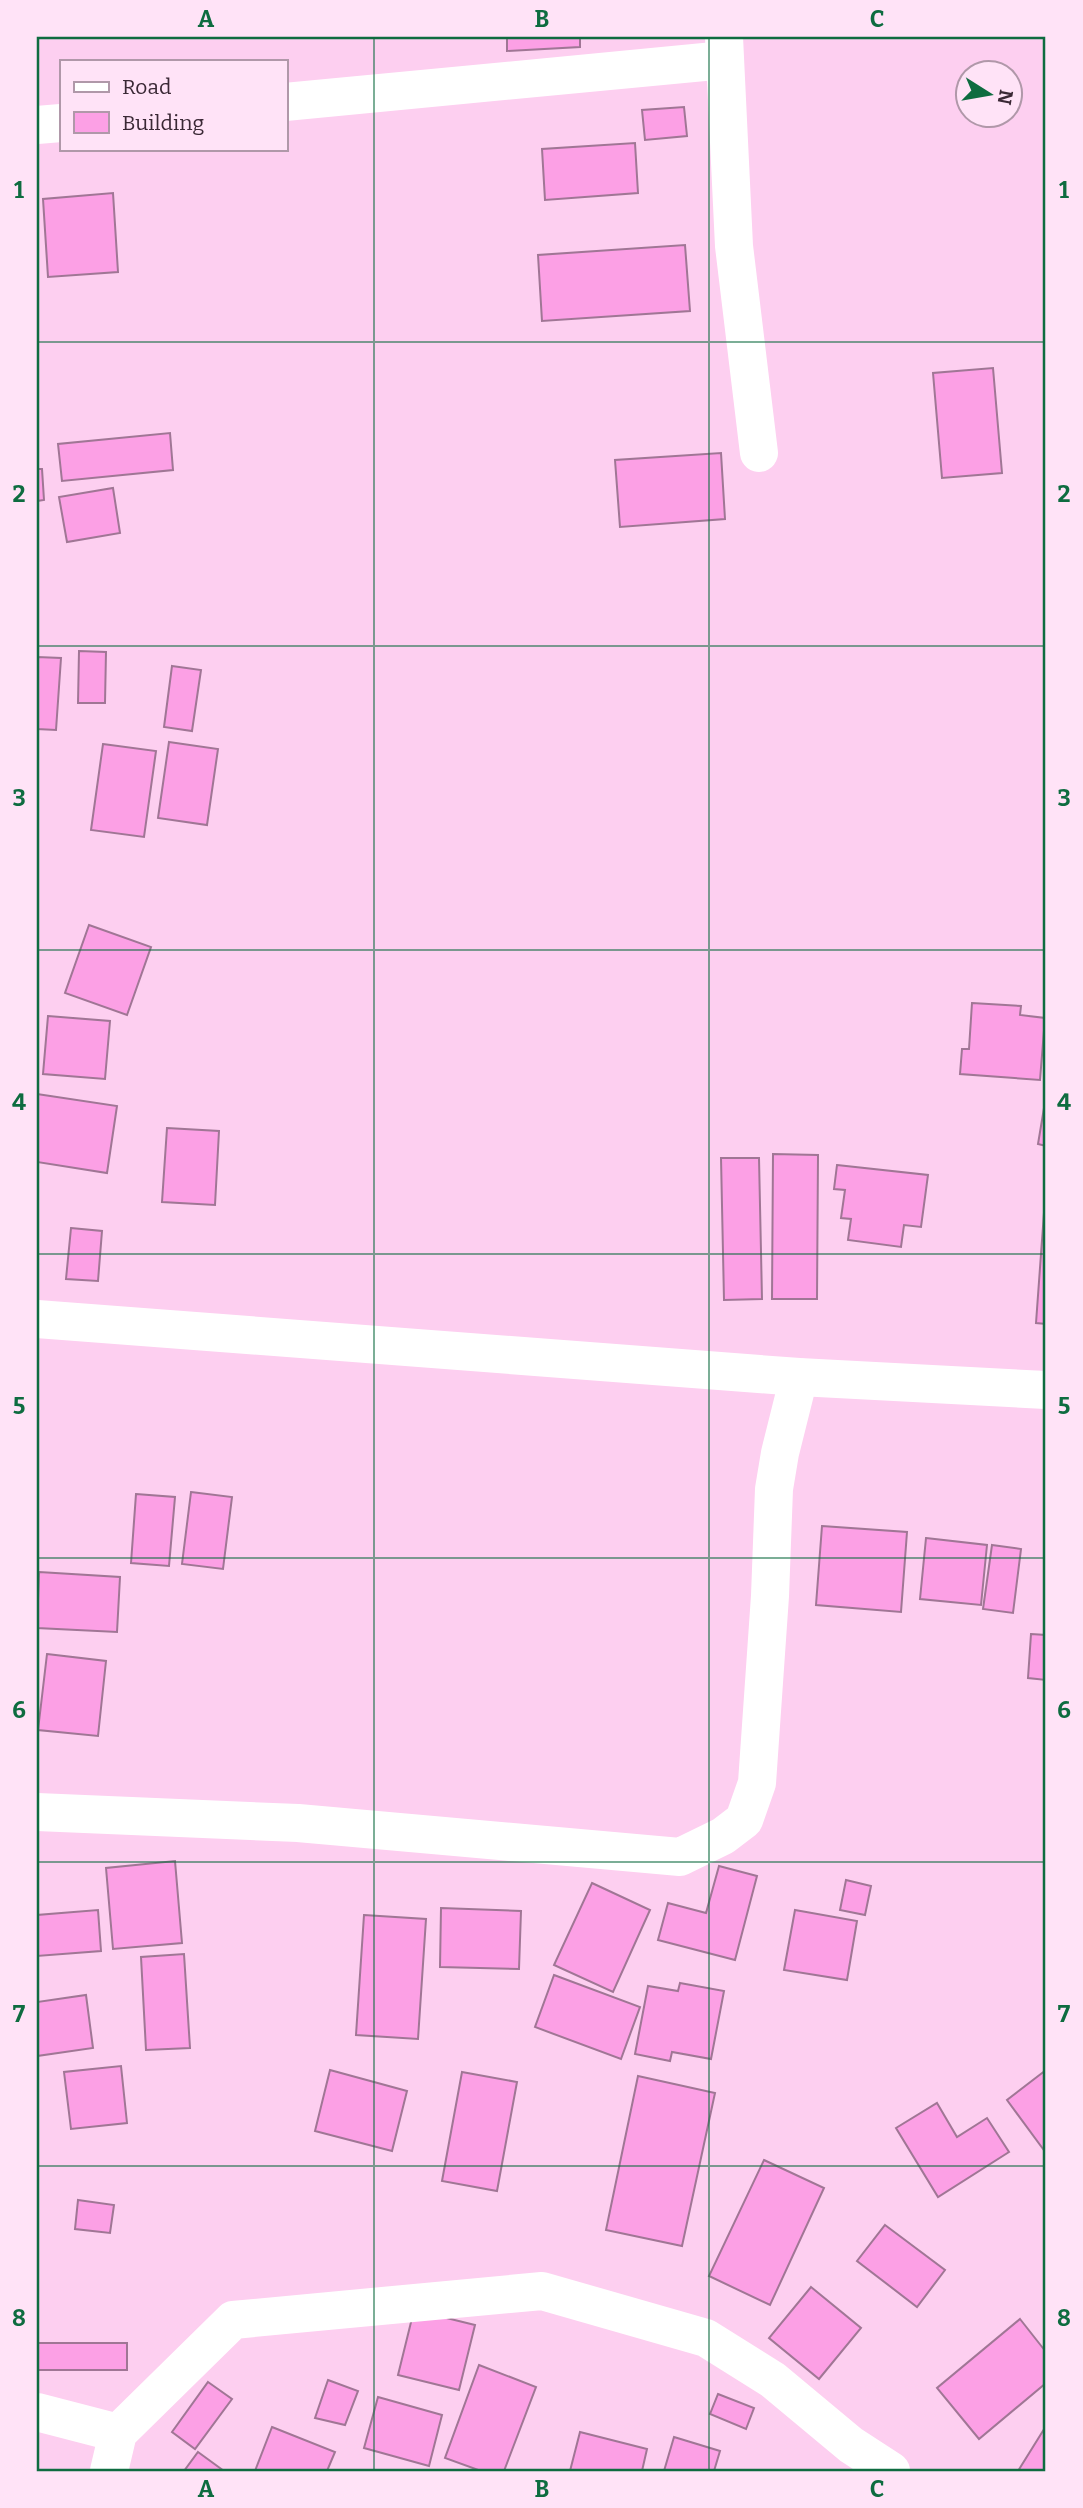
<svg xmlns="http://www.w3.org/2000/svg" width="1083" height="2508" font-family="Bitter,serif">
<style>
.building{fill:#fca0e5;stroke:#a07695;stroke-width:2}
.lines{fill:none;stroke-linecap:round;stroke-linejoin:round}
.street{stroke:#fff;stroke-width:38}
.grid{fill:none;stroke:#0e6c40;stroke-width:2;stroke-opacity:0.55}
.neatline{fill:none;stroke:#0e6c40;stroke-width:2.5}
.grid-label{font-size:23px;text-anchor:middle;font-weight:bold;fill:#0e6c40}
</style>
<rect width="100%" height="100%" fill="#fdcff0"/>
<!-- building -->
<g class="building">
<polygon points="507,37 580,37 580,47 507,51"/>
<polygon points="684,107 687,136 645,140 642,110"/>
<polygon points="635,143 638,193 545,200 542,149"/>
<polygon points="113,193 118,272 48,277 43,199"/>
<polygon points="685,245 690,311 542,321 538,255"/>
<polygon points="993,368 1002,473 942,478 933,373"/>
<polygon points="170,433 173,470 62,481 58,444"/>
<polygon points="721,453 725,519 620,527 615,460"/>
<polygon points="37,469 42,469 44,500 37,501"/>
<polygon points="113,488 120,533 67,542 59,497"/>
<polygon points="79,651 106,652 105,703 78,703"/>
<polygon points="37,657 61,658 56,730 37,729"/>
<polygon points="172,666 201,670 192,731 164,727"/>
<polygon points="169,742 218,749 207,825 158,818"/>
<polygon points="103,744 156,751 144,837 91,830"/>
<polygon points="89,925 151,947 127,1015 65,993"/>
<polygon points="972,1003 1021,1006 1020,1015 1045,1018 1040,1080 960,1074 962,1049 969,1049"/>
<polygon points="48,1016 110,1021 105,1079 43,1074"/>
<polygon points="37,1094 117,1106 107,1173 37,1162"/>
<polygon points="1046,1096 1046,1146 1038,1144"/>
<polygon points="167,1128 219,1131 215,1205 162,1202"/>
<polygon points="773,1154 818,1155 817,1299 772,1299"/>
<polygon points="721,1158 759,1158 762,1299 724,1300"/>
<polygon points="837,1165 928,1175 921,1227 904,1225 901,1247 848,1240 851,1219 841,1218 845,1190 834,1189"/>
<polygon points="1046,1185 1046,1324 1036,1323"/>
<polygon points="71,1228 102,1231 98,1281 66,1279"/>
<polygon points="191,1492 232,1497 223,1569 182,1564"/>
<polygon points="136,1494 175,1497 169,1566 131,1563"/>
<polygon points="822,1526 907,1532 901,1612 816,1605"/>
<polygon points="926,1538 987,1545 981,1605 920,1599"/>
<polygon points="992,1545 1021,1549 1013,1613 983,1609"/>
<polygon points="39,1572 120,1577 117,1632 37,1628"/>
<polygon points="1031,1634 1046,1635 1046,1680 1028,1678"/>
<polygon points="47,1654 106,1661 98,1736 38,1730"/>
<polygon points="175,1861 182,1943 113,1949 106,1868"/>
<polygon points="719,1866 757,1876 735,1960 658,1940 668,1903 706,1913"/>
<polygon points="846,1880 871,1886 865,1915 840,1910"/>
<polygon points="592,1883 650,1910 613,1992 554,1965"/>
<polygon points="441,1908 521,1911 519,1969 440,1967"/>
<polygon points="98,1910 101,1951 37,1956 37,1915"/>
<polygon points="795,1910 857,1921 847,1980 784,1970"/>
<polygon points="364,1915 426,1919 418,2039 356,2035"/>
<polygon points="184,1954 190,2048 146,2050 141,1957"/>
<polygon points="554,1975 640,2007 621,2059 535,2027"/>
<polygon points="680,1983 724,1991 711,2059 672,2052 670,2061 635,2054 648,1986 678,1991"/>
<polygon points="86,1995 93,2048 37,2056 37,2002"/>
<polygon points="121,2066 127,2123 71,2129 64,2072"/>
<polygon points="330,2070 407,2091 392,2151 315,2131"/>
<polygon points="1046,2070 1046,2153 1007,2100"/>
<polygon points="462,2072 517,2082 497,2191 442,2181"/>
<polygon points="638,2076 715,2093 682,2246 606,2230"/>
<polygon points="937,2103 957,2137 987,2118 1009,2152 938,2197 896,2128"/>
<polygon points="764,2160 824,2188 770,2305 709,2276"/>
<polygon points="78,2200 114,2205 110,2233 75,2229"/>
<polygon points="885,2225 945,2270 917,2307 857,2261"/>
<polygon points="811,2287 861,2328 819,2379 769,2338"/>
<polygon points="414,2310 475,2325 459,2390 398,2375"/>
<polygon points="1020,2319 1046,2352 1046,2383 979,2439 937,2388"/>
<rect x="37" y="2343" width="90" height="27"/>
<polygon points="479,2365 536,2387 504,2471 481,2471 445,2458"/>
<polygon points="328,2380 358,2391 345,2425 315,2418"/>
<polygon points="208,2382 232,2399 195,2449 172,2432"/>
<polygon points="718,2394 754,2408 746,2429 710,2414"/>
<polygon points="378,2397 442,2415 429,2466 364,2448"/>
<polygon points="1046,2426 1046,2471 1018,2471"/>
<polygon points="272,2427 335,2452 327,2471 255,2471"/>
<polygon points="580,2432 647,2449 642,2471 570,2471"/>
<polygon points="674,2437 720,2451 714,2471 664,2471"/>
<polygon points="198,2452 224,2471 184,2471"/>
</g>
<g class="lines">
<!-- street -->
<g class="street">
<polyline points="724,37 734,246 759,453"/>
<polyline points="285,102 725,60"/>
<polyline points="37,125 61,123"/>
<polyline points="37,1319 799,1377 1046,1390"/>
<polyline points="37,1812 298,1823 680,1857 723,1836 744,1820 757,1783 770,1596 774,1489 780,1453 799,1377"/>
<polyline points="37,2412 118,2433"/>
<polyline points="109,2471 118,2433 233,2320 542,2291 706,2338 773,2380 851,2445 891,2471"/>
</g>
</g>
<!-- grid -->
<path class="grid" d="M374,37V2471M709,37V2471M37,342H1046M37,646H1046M37,950H1046M37,1254H1046M37,1558H1046M37,1862H1046M37,2166H1046"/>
<!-- border -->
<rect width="1083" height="2508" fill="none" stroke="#ffe3f7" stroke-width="77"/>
<!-- legend -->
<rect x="60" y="60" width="228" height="91" fill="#ffe3f7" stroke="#b098a9" stroke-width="2"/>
<rect x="74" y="82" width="35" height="10" fill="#ffffff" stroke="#b098a9" stroke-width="2"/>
<text x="122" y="94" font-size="21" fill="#3a2835">Road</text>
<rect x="74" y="112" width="35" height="21" fill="#fca0e5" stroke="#b098a9" stroke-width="2"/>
<text x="122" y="130" font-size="21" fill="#3a2835">Building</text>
<!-- north arrow -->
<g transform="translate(989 94) rotate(101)"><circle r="33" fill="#ffe3f7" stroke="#b098a9" stroke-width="2"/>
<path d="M0-5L12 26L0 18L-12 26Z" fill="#0e6c40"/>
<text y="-10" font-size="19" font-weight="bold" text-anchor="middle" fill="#3a2835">N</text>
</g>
<rect x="38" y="38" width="1006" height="2432" class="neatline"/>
<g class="grid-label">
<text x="206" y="27">A</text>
<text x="542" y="27">B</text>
<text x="877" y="27">C</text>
<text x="19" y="198">1</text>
<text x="1064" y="198">1</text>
<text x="19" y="502">2</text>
<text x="1064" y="502">2</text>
<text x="19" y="806">3</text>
<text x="1064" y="806">3</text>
<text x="19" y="1110">4</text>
<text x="1064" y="1110">4</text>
<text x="19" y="1414">5</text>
<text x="1064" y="1414">5</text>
<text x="19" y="1718">6</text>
<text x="1064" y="1718">6</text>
<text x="19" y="2022">7</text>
<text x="1064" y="2022">7</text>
<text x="19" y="2326">8</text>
<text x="1064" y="2326">8</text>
<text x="206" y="2497">A</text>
<text x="542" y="2497">B</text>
<text x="877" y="2497">C</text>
</g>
</svg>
